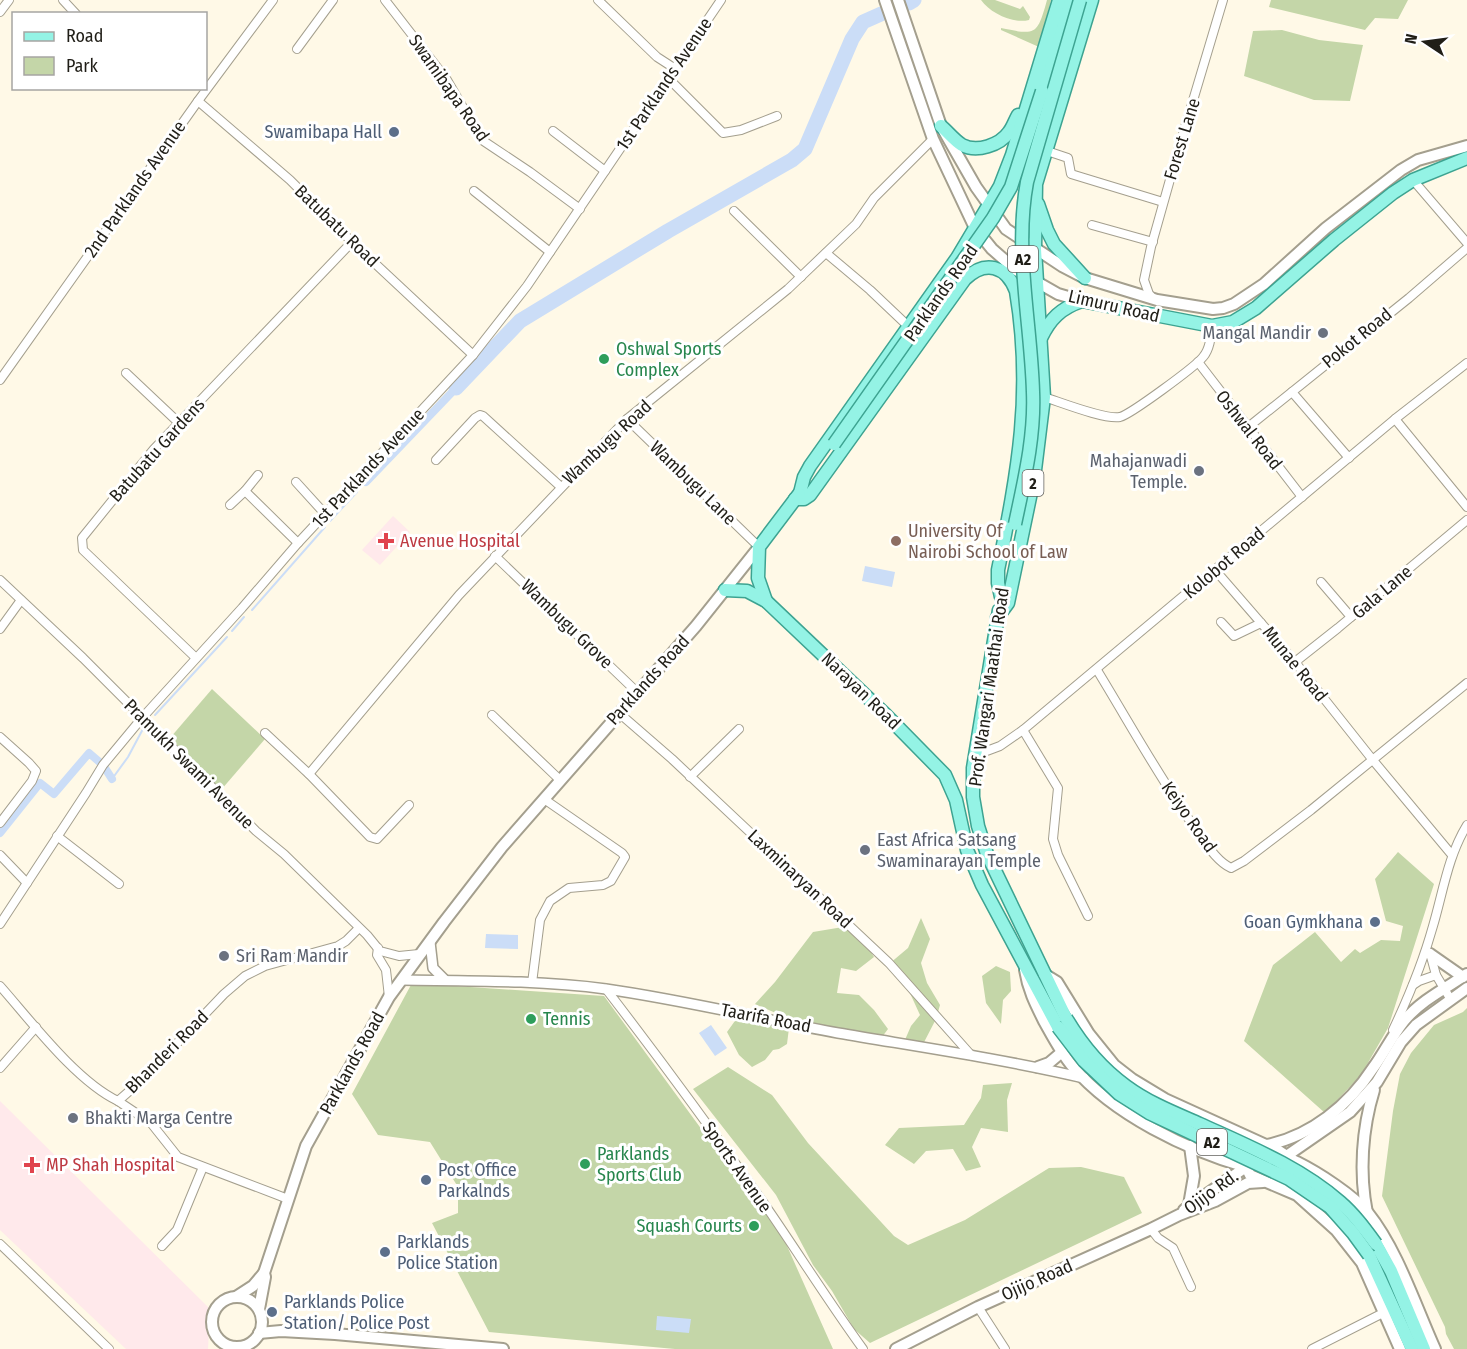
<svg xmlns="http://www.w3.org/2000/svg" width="1467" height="1349" font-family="'Fira Sans Condensed',sans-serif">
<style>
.medical{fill:#ffe9eb}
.green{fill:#c4d6a8}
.water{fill:#cbddf7}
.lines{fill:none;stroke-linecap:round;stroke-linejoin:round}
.stream{stroke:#cbddf7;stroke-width:2}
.canal{stroke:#cbddf7;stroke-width:8}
.river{stroke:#cbddf7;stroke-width:15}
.minor-casing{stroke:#a49f8e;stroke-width:10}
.tertiary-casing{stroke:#a49f8e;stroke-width:12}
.secondary-casing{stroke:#a49f8e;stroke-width:14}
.primary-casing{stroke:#3da391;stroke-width:15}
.minor{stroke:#fff;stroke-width:8}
.tertiary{stroke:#fff;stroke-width:9}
.secondary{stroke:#fff;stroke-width:10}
.primary{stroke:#94f3e5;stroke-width:12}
.primary-bridge-casing{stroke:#3da391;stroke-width:15;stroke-linecap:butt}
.primary-bridge{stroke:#94f3e5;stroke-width:12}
.service-dot{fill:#5c6f8a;stroke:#fff;stroke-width:2}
.worship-dot{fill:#6b7280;stroke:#fff;stroke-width:2}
.leisure-dot{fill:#2e9e5b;stroke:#fff;stroke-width:2}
.health-dot{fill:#e0444e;stroke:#fff;stroke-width:2}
.education-dot{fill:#8d6e63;stroke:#fff;stroke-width:2}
.labels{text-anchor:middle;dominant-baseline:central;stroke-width:6;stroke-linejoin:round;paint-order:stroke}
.shield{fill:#fff;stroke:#63625d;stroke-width:1.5}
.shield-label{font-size:16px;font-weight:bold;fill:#201e17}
.street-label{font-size:18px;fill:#201e17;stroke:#fff}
.service-label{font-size:18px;fill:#4e5e75;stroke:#fff;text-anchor:start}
.worship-label{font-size:18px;fill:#5b616d;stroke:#fff;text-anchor:start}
.leisure-label{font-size:18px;fill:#27864d;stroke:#fff;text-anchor:start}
.education-label{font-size:18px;fill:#785e54;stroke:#fff;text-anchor:start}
.health-label{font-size:18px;fill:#be3a42;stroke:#fff;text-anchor:start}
</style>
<rect width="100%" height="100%" fill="#fff9e7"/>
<!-- medical -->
<g class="medical">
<polygon points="393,516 410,532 380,565 362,550"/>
<polygon points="0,1101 210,1309 208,1349 126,1349 0,1230"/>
</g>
<!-- green -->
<g class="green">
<path d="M981,0H995L1020,9L1023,6L1030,17L1029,20C1013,24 990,13 981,0Z"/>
<path d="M1047,0H1051L1039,47L1001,30V28C1036,35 1037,36 1047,0Z"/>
<polygon points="1271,0 1408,0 1398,19 1375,18 1365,30 1269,7"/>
<polygon points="1282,30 1319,40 1363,45 1350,101 1314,100 1244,76 1253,31"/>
<polygon points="212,689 265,739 221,790 170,738"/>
<polygon points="1398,852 1434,884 1388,1028 1361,1075 1325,1113 1244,1041 1273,965 1315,932 1341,962 1355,949 1360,953 1381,940 1400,941 1403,926 1386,921 1375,879"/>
<polygon points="921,918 930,939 921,963 927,983 940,1005 936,1019 920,1050 901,1049 911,1026 920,1015 909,991 889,964 908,948"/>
<polygon points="843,927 861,936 874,957 856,971 841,968 837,993 859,995 874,1010 888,1029 876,1045 844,1036 819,1032 755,1004 775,982 813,932"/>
<polygon points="996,966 1010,972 1011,991 1003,1000 1001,1024 986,1003 982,976"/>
<polygon points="412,983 604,996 743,1186 771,1210 833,1349 675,1349 489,1332 432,1223 458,1213 458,1187 430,1142 378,1135 352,1094"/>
<polygon points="1467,1008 1467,1349 1454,1349 1446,1334 1445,1327 1382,1196 1393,1111 1400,1074 1411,1053 1434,1025 1463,1012"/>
<polygon points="737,1018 789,1028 787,1044 779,1049 773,1050 765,1060 752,1067 739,1055 727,1032"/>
<polygon points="728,1067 772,1095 808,1143 894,1236 908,1245 965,1220 1049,1168 1081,1167 1124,1177 1142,1213 870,1343 854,1329 832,1291 813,1265 776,1195 693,1089"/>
<polygon points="1012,1083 1007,1100 1008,1132 981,1128 972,1147 981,1167 966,1171 953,1149 926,1151 914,1164 885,1145 899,1128 964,1125 981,1098 983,1085"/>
</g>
<!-- water -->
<g class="water">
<polygon points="865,566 895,572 892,587 862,581"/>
<polygon points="486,934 518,935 518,949 485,948"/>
<polygon points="711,1025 727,1048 715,1056 699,1033"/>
<polygon points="657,1316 691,1319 689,1333 656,1330"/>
</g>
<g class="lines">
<!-- stream -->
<g class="stream">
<polyline points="330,521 357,492"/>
<polyline points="252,610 325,527"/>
<polyline points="232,631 244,617"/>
<polyline points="155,715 227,637"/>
<polyline points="112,779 128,757 144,727"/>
</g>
<!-- canal -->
<g class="canal">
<polyline points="366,482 456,388"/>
<polyline points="0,833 40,783 54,794 89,753 103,765 112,779"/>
</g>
<!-- river -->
<g class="river">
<polyline points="909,3 914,0"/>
<polyline points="456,388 520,321 668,231 792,160 805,149 852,39 863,22 881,14"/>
</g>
<!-- minor casing -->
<g class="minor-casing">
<g id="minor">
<polyline points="63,0 76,14"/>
<polyline points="385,0 447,80 482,140 530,172 580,209"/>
<polyline points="598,0 657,57 674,68"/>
<polyline points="0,12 9,0"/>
<polyline points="297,49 333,0"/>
<polyline points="668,78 723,133 741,130 777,116"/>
<polyline points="198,101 290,180 352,242 473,355"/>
<polyline points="553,131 605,171"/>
<polyline points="1047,151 1068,158 1071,174 1163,202"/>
<polyline points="1413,180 1467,243"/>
<polyline points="474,191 550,252"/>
<polyline points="734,211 801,277"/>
<polyline points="1092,225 1153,242"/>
<polyline points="826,253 870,290 908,326"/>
<polyline points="1153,298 1149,294 1144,280 1151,247 1180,144 1223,0"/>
<polyline points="1198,362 1302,497"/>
<polyline points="126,373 179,423"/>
<polyline points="0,380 198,101 273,0"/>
<polyline points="1292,392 1349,458"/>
<path d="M1044,397C1060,402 1105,420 1120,417C1131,414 1195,367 1203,357C1210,349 1211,336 1212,326"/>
<polyline points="627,419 759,547"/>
<polyline points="1395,419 1467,507"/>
<polyline points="1247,428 1409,298 1467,248"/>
<polyline points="436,460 475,418 480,415 483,416 561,487"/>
<polyline points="258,475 245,491 298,543"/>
<polyline points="296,482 326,515"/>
<polyline points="230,505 245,491"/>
<polyline points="495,556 638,693"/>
<polyline points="1216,571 1295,662 1372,759 1452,855"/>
<polyline points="0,580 83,658 256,831 284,854 367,935 380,951 399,956 419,954"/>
<polyline points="1321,582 1351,617"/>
<polyline points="1221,622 1234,636 1261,623"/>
<polyline points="0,629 21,600"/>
<polyline points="196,658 83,550 82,538 154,449 352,242"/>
<polyline points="1295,662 1338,628 1467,520"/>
<path d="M1097,670C1130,724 1160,779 1197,831C1206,843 1216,861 1231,868L1244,861L1311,810L1467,683"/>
<polyline points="619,713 672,759 889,963 971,1055"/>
<polyline points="492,715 560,780"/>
<polyline points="1023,730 1058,788 1053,839 1058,855 1088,916"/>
<polyline points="265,733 309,774 370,837 377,839 409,805"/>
<polyline points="0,737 29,763 36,771 32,781 0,823"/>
<polyline points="976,755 1000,746 1023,730 1395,419 1467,363"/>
<polyline points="309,774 459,595 627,419 788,289 856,224 874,198 933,139"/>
<polyline points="690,777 739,729"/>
<polyline points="57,836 119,884"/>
<polyline points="0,855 27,883"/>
<polyline points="0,924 86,793 103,765 142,718 242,608 298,543 473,355 527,286 721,0"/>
<polyline points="378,948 377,955 386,970 389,997"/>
<polyline points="1430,953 1436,975 1451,1000"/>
<polyline points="532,983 540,920 550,901 569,888 603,885 611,881 625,857 622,853 544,799"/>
<polyline points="1413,985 1419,981 1436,975"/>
<path d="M0,986C31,1021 76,1081 118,1101L142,1080L224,994L245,976L265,966L338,946L346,941L359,928"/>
<path d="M606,989C660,1059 712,1130 763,1202C797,1251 828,1301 863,1349"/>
<path d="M1393,1030C1409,996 1423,962 1433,926C1443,892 1448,856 1467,825"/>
<polyline points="0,1068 36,1027"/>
<polyline points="118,1101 151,1123 178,1157 288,1199"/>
<polyline points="1151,1229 1158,1238 1173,1248 1191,1287"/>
<polyline points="0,1244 109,1349"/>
<polyline points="162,1246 177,1230 203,1167"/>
<polyline points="978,1307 1005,1349"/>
<polyline points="1312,1349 1387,1311"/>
</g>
</g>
<!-- tertiary casing -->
<g class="tertiary-casing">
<g id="tertiary">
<polyline points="430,942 433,968 445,980"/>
<path d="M402,980C470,981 538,980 606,989C684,1000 761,1019 838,1033C920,1047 1003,1059 1084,1078"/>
</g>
</g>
<!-- secondary casing -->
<g class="secondary-casing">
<g id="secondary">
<polyline points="885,0 933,139 975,228 992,249 1016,270 1058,294 1082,301"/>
<polyline points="898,0 941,126 976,187 1006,229 1062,266 1085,278 1157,300 1213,309 1223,308 1234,304 1264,284 1326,228 1401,170 1418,160 1467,146"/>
<polyline points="1430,954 1463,977"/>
<path d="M1025,970C1028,989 1035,1003 1044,1021C1053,1037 1061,1053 1073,1067C1114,1115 1187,1150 1246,1167L1250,1175L1297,1195L1336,1230L1362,1263L1400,1349"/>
<path d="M1044,974L1057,982L1089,1034L1114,1065L1132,1079L1165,1099L1266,1145C1278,1148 1286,1157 1297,1162C1319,1173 1353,1195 1368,1213C1397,1249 1416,1307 1435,1349"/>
<polyline points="1038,1067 1049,1063 1062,1052"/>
<path d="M1267,1145C1311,1136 1349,1105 1373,1068C1384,1053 1392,1036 1404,1021C1420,1001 1446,988 1467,974"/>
<polyline points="1285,1157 1350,1112 1377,1082 1401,1042 1416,1025 1467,988"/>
<polyline points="1189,1205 1194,1176 1190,1146"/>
<polyline points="1184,1210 1246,1167 1245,1163"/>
<path d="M1367,1213C1359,1173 1362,1129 1374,1090"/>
<circle cx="237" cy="1322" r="25"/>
<polyline points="236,1297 253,1286 264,1273"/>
<polyline points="259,1309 265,1277 264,1273 306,1146 389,997 444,922 502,847 696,626 759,547"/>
<polyline points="259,1333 281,1331 335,1334 503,1349"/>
<polyline points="896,1349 978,1307 1151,1229 1179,1215 1215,1201 1248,1183 1263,1182"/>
</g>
</g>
<!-- primary casing -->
<g class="primary-casing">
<g id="primary">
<polyline points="1042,91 1069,0"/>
<path d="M941,126C948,132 955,141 962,145C977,153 1000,145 1009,132C1013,127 1015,120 1018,115"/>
<polyline points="1038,204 1047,230 1054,244 1085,278"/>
<path d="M1041,338C1050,319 1061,308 1082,301L1212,326L1233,322L1256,308L1334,240L1393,193L1413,180L1467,158"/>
<polyline points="800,493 804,477 810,466 957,258 1000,186 1012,155 1059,0"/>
<path d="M795,499H804L810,495L965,279C985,260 1006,265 1016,291C1033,392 1018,471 998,570V583L1001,597"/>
<polyline points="725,590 747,591 766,601 886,715 945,775 956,800 967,850 982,885 1058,1027"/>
<polyline points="766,601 758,578 759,547 799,494"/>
<polyline points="999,610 973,768 973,797 978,826 987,854 1066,1018"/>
<polyline points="997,618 1008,603 1034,478 1044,397 1035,249 1036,184 1092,0"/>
<polyline points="1376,1244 1391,1271 1424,1349"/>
<polyline points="1369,1255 1412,1349"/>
</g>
</g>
<!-- minor -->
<use href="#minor" class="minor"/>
<!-- tertiary -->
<use href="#tertiary" class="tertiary"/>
<!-- secondary -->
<use href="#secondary" class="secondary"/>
<!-- primary -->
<use href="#primary" class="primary"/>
<!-- primary-bridge casing -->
<g class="primary-bridge-casing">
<g id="primary-bridge">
<polyline points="834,444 993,218 1011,187 1042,91"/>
<path d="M1015,524C1024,481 1035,437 1033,392C1031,322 1014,251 1027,182L1080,0"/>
<path d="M1066,1018C1082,1045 1101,1068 1126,1086C1149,1103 1175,1113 1200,1124C1248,1146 1300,1167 1340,1202C1354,1214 1365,1229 1376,1244"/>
<polyline points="1058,1027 1084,1061 1119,1094 1149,1113 1289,1179 1330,1207 1353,1233 1369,1255"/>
</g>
</g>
<!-- primary-bridge -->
<use href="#primary-bridge" class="primary-bridge"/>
</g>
<!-- markers -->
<g class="service-dot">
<circle cx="394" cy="132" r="6"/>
<circle cx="1375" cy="922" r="6"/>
<circle cx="426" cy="1180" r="6"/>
<circle cx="385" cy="1252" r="6"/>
<circle cx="272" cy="1312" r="6"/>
</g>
<g class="worship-dot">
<circle cx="1323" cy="333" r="6"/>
<circle cx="1199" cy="471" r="6"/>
<circle cx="865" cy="850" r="6"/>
<circle cx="224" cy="956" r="6"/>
<circle cx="73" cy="1118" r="6"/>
</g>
<g class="leisure-dot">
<circle cx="604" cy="359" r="6"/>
<circle cx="531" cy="1019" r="6"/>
<circle cx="585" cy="1164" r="6"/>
<circle cx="754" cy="1226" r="6"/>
</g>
<g class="health-dot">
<path d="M383 532h6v6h6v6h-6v6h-6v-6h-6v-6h6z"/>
<path d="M29 1156h6v6h6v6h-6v6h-6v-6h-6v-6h6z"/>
</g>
<circle class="education-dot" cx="896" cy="541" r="6"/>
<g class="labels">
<!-- shield labels -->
<g class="shield">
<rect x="1008" y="246" width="30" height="26" rx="4.5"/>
<rect x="1022.5" y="470" width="21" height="26" rx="4.5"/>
<rect x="1197" y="1129" width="30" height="26" rx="4.5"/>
</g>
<g class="shield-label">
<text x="1023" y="259">A2</text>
<text x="1033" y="483">2</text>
<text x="1212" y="1142">A2</text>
</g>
<!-- street labels -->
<g class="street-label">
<text transform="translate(664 84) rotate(-56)">1st Parklands Avenue</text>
<text transform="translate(449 88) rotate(55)">Swamibapa Road</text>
<text transform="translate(1182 139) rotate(-73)">Forest Lane</text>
<text transform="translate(135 189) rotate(-55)">2nd Parklands Avenue</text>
<text transform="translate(337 226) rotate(44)">Batubatu Road</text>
<text transform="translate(941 293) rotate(-55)">Parklands Road</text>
<text transform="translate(1114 306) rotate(13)">Limuru Road</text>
<text transform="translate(1357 338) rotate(-39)">Pokot Road</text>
<text transform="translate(1249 430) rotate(52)">Oshwal Road</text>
<text transform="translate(607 442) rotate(-43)">Wambugu Road</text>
<text transform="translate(157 450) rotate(-48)">Batubatu Gardens</text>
<text transform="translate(368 468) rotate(-47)">1st Parklands Avenue</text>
<text transform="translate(693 483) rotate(44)">Wambugu Lane</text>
<text transform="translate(1224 563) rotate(-40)">Kolobot Road</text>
<text transform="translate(1382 592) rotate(-40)">Gala Lane</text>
<text transform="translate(567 624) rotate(44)">Wambugu Grove</text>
<text transform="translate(1295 664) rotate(51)">Munae Road</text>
<text transform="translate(648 680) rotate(-48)">Parklands Road</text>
<text transform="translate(989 687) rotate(-82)">Prof. Wangari Maathai Road</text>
<text transform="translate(861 691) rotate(44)">Narayan Road</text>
<text transform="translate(189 764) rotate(45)">Pramukh Swami Avenue</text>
<text transform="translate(1189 817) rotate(55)">Keiyo Road</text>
<text transform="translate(800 879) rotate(43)">Laxminaryan Road</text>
<text transform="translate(766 1018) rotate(11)">Taarifa Road</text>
<text transform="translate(167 1052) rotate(-45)">Bhanderi Road</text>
<text transform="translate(352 1063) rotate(-61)">Parklands Road</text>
<text transform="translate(737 1167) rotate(55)">Sports Avenue</text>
<text transform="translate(1211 1192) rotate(-36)">Ojijo Rd.</text>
<text transform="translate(1037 1280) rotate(-24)">Ojijo Road</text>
</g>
<!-- service labels -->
<g class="service-label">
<text x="382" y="132" text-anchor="end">Swamibapa Hall</text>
<text x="1363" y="922" text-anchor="end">Goan Gymkhana</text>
<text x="438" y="1170">Post Office<tspan x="438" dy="21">Parkalnds</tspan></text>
<text x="397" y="1242">Parklands<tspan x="397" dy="21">Police Station</tspan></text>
<text x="284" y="1302">Parklands Police<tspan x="284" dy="21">Station/ Police Post</tspan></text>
</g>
<!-- worship labels -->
<g class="worship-label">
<text x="1311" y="333" text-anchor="end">Mangal Mandir</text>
<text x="1187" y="461" text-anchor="end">Mahajanwadi<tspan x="1187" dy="21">Temple.</tspan></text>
<text x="877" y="840">East Africa Satsang<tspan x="877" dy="21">Swaminarayan Temple</tspan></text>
<text x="236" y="956">Sri Ram Mandir</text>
<text x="85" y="1118">Bhakti Marga Centre</text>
</g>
<!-- leisure labels -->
<g class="leisure-label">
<text x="616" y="349">Oshwal Sports<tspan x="616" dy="21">Complex</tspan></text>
<text x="543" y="1019">Tennis</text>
<text x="597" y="1154">Parklands<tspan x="597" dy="21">Sports Club</tspan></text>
<text x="742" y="1226" text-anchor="end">Squash Courts</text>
</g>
<!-- education labels -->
<g class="education-label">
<text x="908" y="531">University Of<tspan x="908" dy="21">Nairobi School of Law</tspan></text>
</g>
<!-- health labels -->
<g class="health-label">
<text x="400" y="541">Avenue Hospital</text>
<text x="46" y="1165">MP Shah Hospital</text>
</g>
</g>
<!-- legend -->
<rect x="12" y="12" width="195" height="78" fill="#ffffff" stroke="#a6a5a2" stroke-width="1.5"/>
<rect x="24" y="32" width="30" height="9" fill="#94f3e5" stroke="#a6a5a2" stroke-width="1.5"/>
<text x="66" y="42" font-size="18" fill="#201e17">Road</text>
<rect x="24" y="57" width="30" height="18" fill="#c4d6a8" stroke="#a6a5a2" stroke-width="1.5"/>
<text x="66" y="72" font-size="18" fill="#201e17">Park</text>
<!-- north arrow -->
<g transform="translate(1425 42) rotate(283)" stroke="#ffffff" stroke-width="4.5" paint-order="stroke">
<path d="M0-4.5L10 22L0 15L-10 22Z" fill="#201e17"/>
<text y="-9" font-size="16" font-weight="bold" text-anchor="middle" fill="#201e17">N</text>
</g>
</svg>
